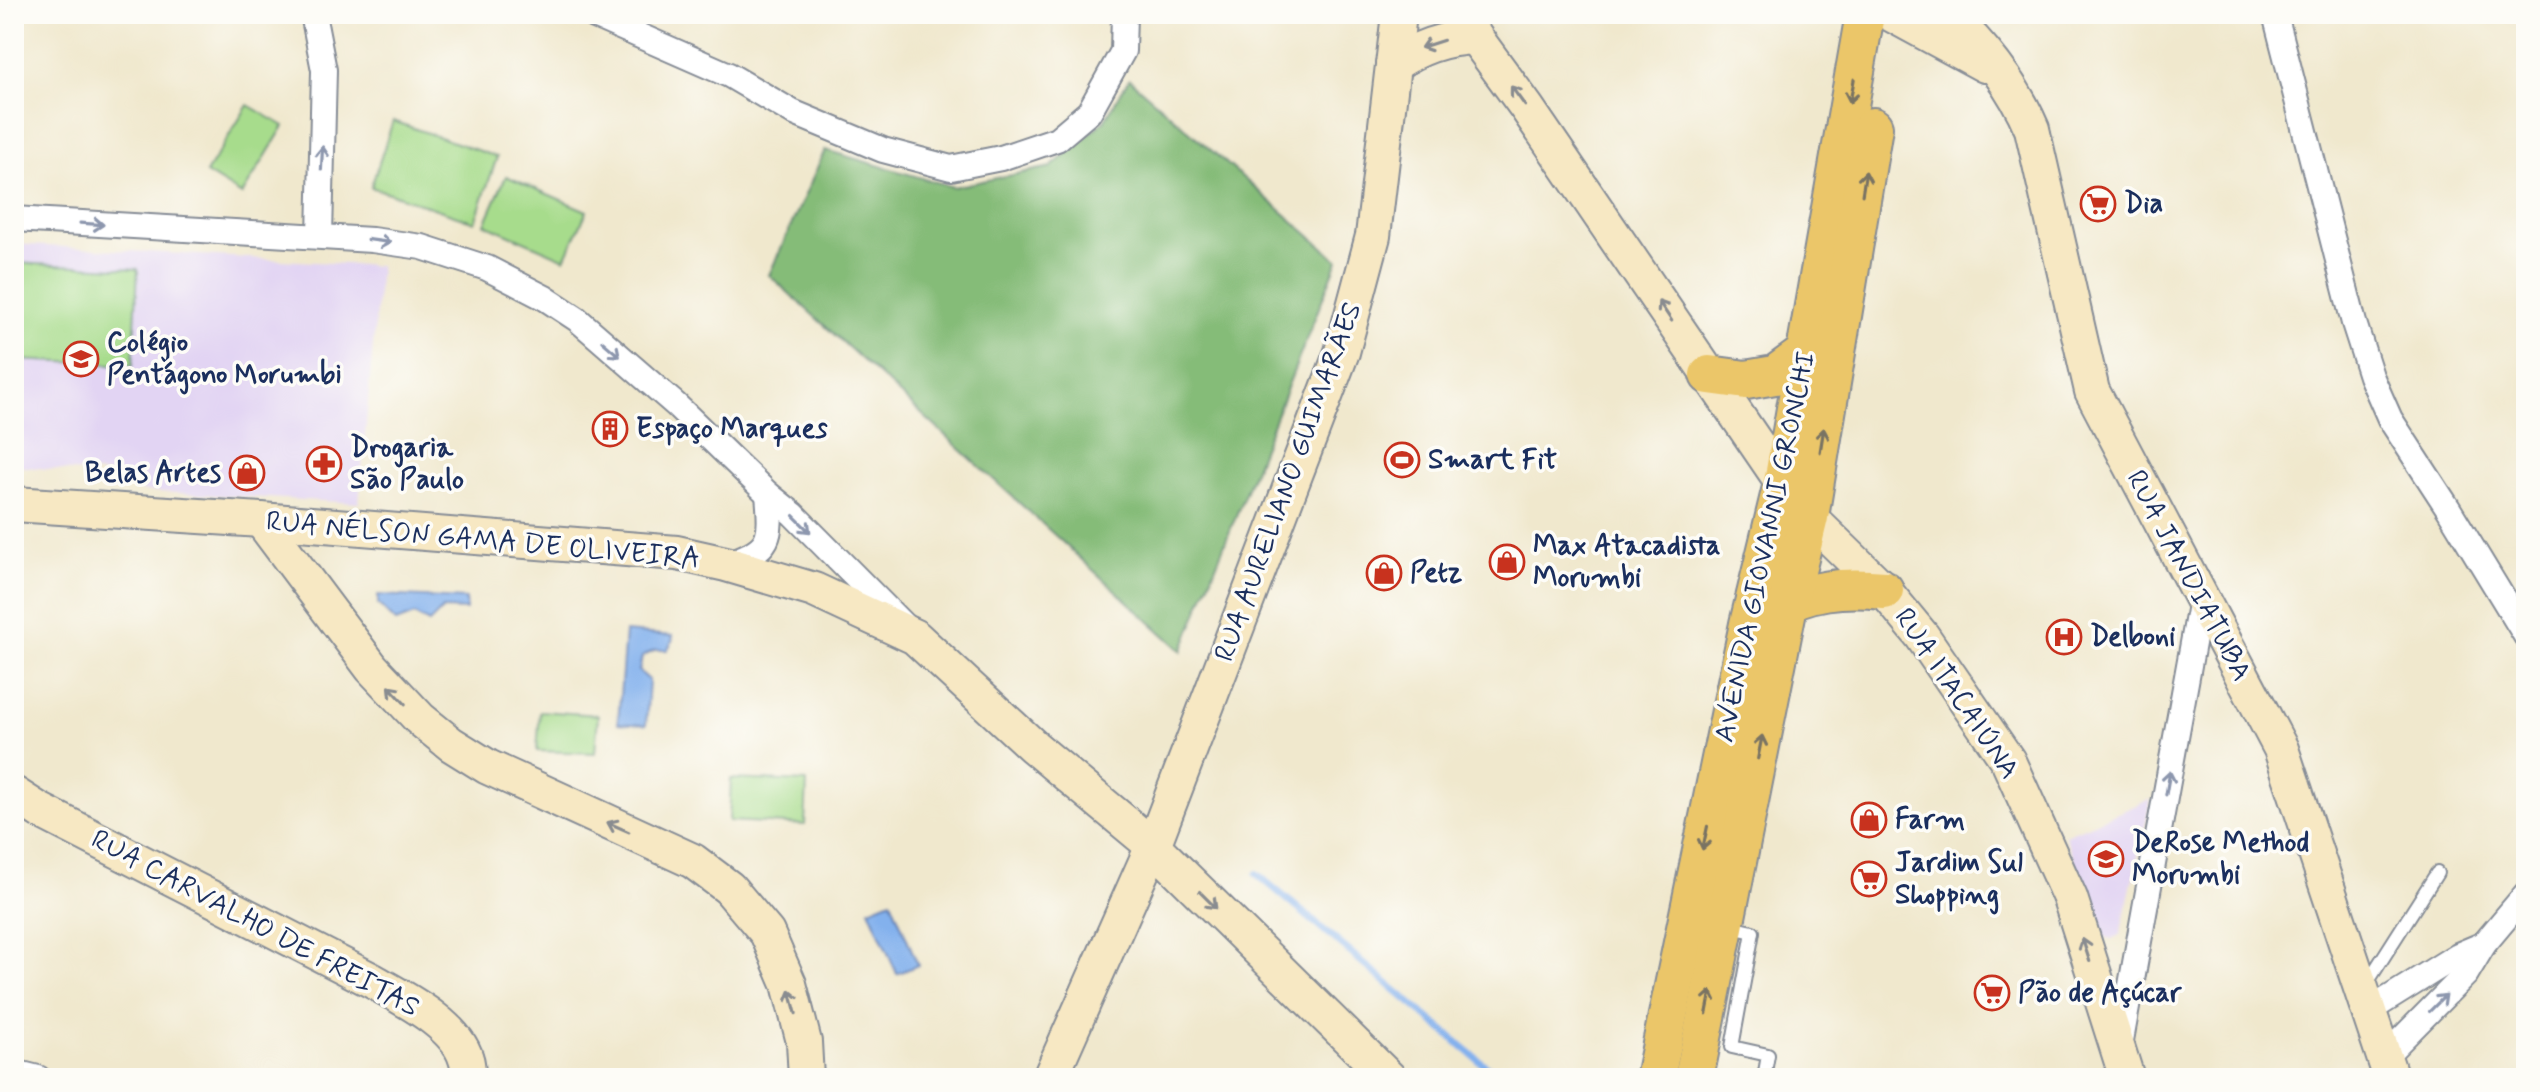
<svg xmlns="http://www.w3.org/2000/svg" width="2540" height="1092" font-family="Mynerve,sans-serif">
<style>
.built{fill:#e2d4f3}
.green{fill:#a7dc8c;stroke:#618675;stroke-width:2}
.forest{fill:#85bc78;stroke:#50766b;stroke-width:2}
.water{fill:#83b1ed;stroke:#4f70a6;stroke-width:2}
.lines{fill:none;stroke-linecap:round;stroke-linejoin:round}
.stream{stroke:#83b1ed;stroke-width:7}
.lane-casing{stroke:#868c96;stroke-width:16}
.street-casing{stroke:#868c96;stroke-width:28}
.secondary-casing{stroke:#868c96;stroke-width:38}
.primary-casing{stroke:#868c96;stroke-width:42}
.lane{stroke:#fff;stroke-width:12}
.street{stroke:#fff;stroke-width:24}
.secondary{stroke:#f7e8c3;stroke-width:34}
.primary{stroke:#ebc669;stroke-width:38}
.oneway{stroke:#898c90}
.oneway2{stroke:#797363}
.oneway3{stroke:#8d97ae}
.labels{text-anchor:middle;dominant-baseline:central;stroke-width:7;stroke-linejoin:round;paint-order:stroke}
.poi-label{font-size:28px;font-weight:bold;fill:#1b2f5e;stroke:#fdfcf7;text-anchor:start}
.street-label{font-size:28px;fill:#1b2f5e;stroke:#fdfcf7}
</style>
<rect width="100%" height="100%" fill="#fdfcf7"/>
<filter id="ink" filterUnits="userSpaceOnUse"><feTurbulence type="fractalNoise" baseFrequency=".0125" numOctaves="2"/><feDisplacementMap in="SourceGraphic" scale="16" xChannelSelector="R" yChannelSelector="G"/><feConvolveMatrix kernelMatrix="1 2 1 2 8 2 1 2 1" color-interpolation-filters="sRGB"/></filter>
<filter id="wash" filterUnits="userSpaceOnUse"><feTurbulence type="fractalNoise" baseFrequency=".006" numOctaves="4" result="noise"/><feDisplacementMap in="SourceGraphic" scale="32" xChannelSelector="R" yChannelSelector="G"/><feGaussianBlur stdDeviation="1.8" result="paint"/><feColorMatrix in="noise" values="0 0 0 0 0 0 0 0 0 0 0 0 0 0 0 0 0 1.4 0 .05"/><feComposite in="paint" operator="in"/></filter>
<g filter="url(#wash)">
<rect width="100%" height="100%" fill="#f0e8cd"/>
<!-- built -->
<g class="built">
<polygon points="14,244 380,266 359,503 140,491 141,477 14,466"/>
<polygon points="2151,799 2120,935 2112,939 2105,937 2099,930 2065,835"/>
</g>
<!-- green -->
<g class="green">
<polygon points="248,105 284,126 242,195 206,173"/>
<polygon points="393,121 497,157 475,222 371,187"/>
<polygon points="506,176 587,211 565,259 485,224"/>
<polygon points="14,263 138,269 133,365 14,360"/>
<polygon points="540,711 598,715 595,753 537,751"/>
<polygon points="731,779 807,782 805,825 729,821"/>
</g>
<!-- forest -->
<polygon class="forest" points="1129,79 1338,260 1182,651 769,275 825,150 953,187 1051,167 1104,121"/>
<!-- water -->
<g class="water">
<polygon points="378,595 466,599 466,610 443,609 429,623 414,615 396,622 378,604"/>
<polygon points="625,632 673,636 672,642 667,650 655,650 642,657 639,671 649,680 646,725 618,723"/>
<polygon points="891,900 918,965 897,974 869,909"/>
</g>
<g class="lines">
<!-- stream -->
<polyline class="stream" points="1257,874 1500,1078"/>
</g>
</g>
<g filter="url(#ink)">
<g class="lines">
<!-- lane casing -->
<g class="lane-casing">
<g id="lane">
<polyline points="1727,926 1753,932 1732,1047 1768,1055 1764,1078"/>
<polyline points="2365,986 2437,873"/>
</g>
</g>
<!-- street casing -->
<g class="street-casing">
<g id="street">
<polyline points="313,14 324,70 320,236"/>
<polyline points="590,14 729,75 792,112 883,150 951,168 1001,158 1057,139 1089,112 1123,51 1124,14"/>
<polyline points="2275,14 2354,323 2371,376 2390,419 2448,508 2526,636"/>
<polyline points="14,219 372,240 422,247 487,268 545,298 577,319 676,405 768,494 793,514 904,626"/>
<path d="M726,564C772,549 772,539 768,494"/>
<polyline points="2370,1010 2458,955 2484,944"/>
<polyline points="2120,1046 2201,599"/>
<polyline points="2385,1056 2466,974 2484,944 2526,894"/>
<polyline points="14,1072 38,1078"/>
</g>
</g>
<!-- secondary casing -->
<g class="secondary-casing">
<g id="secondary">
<polyline points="1454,14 1475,37 1527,108 1783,483 1809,517 1884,590 1922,636 2008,761 2070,898 2127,1078"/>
<polyline points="1891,14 1985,65"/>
<path d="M1948,14C1983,47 2013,84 2032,129L2092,391L2281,749L2391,1078"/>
<path d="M1393,65C1418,47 1444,38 1475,37"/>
<polyline points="14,504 261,520 677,553 726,564 814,590 915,637 1034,747 1153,846 1389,1078"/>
<polyline points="261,520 372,668 420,719 451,744 488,767 693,861 729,888 767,933 789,984 804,1042 806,1078"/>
<path d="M14,794L39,810L373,981C402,998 456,1024 466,1059C468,1064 468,1072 468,1078"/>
<polyline points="1050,1078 1153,846 1342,352 1373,236 1399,14"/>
</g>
</g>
<!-- primary casing -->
<g class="primary-casing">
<g id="primary">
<polyline points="1709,375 1746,380 1775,375 1808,351"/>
<path d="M1772,610C1808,589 1843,586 1884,590"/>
<polyline points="1655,1078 1749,624 1783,483 1865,14"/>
<polyline points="1694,1078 1789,600 1809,517 1873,127"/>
</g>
</g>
<!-- lane -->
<use href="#lane" class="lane"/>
<!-- street -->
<use href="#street" class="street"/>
<!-- secondary -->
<use href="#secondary" class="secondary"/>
<!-- primary -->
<use href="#primary" class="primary"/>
</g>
<!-- one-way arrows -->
<defs><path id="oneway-shaft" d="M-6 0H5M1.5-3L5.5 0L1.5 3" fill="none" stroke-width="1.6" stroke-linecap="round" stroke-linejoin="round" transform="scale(2)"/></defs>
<g class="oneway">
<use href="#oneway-shaft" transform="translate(1432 44) rotate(162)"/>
<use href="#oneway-shaft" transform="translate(1518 96) rotate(-126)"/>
<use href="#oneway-shaft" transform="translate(1665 311) rotate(-124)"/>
<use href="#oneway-shaft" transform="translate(397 695) rotate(-133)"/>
<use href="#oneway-shaft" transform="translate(618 827) rotate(-156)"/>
<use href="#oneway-shaft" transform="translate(1208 900) rotate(45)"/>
<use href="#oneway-shaft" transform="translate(2086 950) rotate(-108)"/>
<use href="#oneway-shaft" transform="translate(793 1002) rotate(-105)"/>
</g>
<g class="oneway2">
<use href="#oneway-shaft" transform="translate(1852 91) rotate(100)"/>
<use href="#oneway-shaft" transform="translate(1864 183) rotate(-81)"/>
<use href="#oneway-shaft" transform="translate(1822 440) rotate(-81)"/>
<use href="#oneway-shaft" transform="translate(1760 747) rotate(-79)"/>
<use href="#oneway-shaft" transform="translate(1705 838) rotate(102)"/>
<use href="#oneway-shaft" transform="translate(1709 1002) rotate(-79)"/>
</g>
<g class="oneway3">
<use href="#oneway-shaft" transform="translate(322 158) rotate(-87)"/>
<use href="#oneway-shaft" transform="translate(92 224) rotate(4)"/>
<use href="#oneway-shaft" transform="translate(379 241) rotate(8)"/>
<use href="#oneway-shaft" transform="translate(611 349) rotate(41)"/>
<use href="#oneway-shaft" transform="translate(802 524) rotate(45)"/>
<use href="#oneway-shaft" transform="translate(2168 783) rotate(-80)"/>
<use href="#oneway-shaft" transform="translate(2438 1003) rotate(-45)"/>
</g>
</g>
<!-- icons -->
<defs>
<g id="supermarket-ring" transform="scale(1.8)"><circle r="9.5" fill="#fdfcf7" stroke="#c8321e" stroke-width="1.5"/><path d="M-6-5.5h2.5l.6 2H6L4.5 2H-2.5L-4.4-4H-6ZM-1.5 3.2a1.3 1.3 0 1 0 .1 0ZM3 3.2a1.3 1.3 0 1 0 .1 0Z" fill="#c8321e"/></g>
<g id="school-ring" transform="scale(1.8)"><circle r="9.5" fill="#fdfcf7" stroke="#c8321e" stroke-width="1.5"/><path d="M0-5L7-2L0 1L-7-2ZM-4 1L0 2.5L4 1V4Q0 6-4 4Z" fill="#c8321e"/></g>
<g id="building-ring" transform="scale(1.8)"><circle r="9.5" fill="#fdfcf7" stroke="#c8321e" stroke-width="1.5"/><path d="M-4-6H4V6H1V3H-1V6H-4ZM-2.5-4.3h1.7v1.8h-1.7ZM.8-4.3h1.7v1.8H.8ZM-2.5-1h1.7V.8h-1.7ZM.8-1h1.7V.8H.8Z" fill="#c8321e"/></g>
<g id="stadium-ring" transform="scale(1.8)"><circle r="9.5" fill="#fdfcf7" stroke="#c8321e" stroke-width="1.5"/><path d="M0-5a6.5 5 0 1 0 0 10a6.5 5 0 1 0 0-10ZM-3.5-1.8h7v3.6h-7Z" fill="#c8321e"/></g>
<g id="pharmacy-ring" transform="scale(1.8)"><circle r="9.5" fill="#fdfcf7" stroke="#c8321e" stroke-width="1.5"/><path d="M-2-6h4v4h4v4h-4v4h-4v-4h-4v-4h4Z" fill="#c8321e"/></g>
<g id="shop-ring" transform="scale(1.8)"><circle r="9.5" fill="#fdfcf7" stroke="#c8321e" stroke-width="1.5"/><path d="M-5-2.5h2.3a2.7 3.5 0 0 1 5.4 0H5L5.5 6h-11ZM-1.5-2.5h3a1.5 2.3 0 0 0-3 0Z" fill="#c8321e"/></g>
<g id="hospital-ring" transform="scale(1.8)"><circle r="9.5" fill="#fdfcf7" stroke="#c8321e" stroke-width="1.5"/><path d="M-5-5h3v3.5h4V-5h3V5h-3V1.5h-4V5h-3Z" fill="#c8321e"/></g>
<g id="university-ring" transform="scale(1.8)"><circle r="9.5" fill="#fdfcf7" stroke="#c8321e" stroke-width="1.5"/><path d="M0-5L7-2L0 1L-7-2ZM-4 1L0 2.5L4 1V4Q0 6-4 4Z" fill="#c8321e"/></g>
</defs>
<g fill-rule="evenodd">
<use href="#supermarket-ring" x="2098" y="204"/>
<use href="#school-ring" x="81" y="359"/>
<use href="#building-ring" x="610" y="429"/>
<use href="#stadium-ring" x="1402" y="460"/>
<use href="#pharmacy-ring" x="324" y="464"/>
<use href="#shop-ring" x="247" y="473"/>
<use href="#shop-ring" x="1507" y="562"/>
<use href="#shop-ring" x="1384" y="573"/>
<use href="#hospital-ring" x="2064" y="637"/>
<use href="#shop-ring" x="1869" y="820"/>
<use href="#university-ring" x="2106" y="859"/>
<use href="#supermarket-ring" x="1869" y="879"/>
<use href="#supermarket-ring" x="1992" y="993"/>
</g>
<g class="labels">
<!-- poi labels -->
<g class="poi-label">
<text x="2124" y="204">Dia</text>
<text x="107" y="343">Colégio<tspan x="107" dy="32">Pentágono Morumbi</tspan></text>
<text x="636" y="429">Espaço Marques</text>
<text x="350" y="448">Drogaria<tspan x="350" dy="32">São Paulo</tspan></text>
<text x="1428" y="460">Smart Fit</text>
<text x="221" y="473" text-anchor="end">Belas Artes</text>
<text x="1533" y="546">Max Atacadista<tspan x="1533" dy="32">Morumbi</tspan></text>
<text x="1410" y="573">Petz</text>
<text x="2090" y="637">Delboni</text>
<text x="1895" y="820">Farm</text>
<text x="2132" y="843">DeRose Method<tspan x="2132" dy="32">Morumbi</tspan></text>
<text x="1895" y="863">Jardim Sul<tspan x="1895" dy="32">Shopping</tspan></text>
<text x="2018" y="993">Pão de Açúcar</text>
</g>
<!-- street labels -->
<g class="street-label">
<text transform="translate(1289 482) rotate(-70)">RUA AURELIANO GUIMARÃES</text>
<text transform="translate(483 541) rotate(5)">RUA NÉLSON GAMA DE OLIVEIRA</text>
<text transform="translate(1766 547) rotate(-78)">AVENIDA GIOVANNI GRONCHI</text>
<text transform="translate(2188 576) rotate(62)">RUA JANDIATUBA</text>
<text transform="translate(1956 694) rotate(56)">RUA ITACAIÚNA</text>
<text transform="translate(255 924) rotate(28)">RUA CARVALHO DE FREITAS</text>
</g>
</g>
<!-- margin -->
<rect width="2540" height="1092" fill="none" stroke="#fdfcf7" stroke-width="48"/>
</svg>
